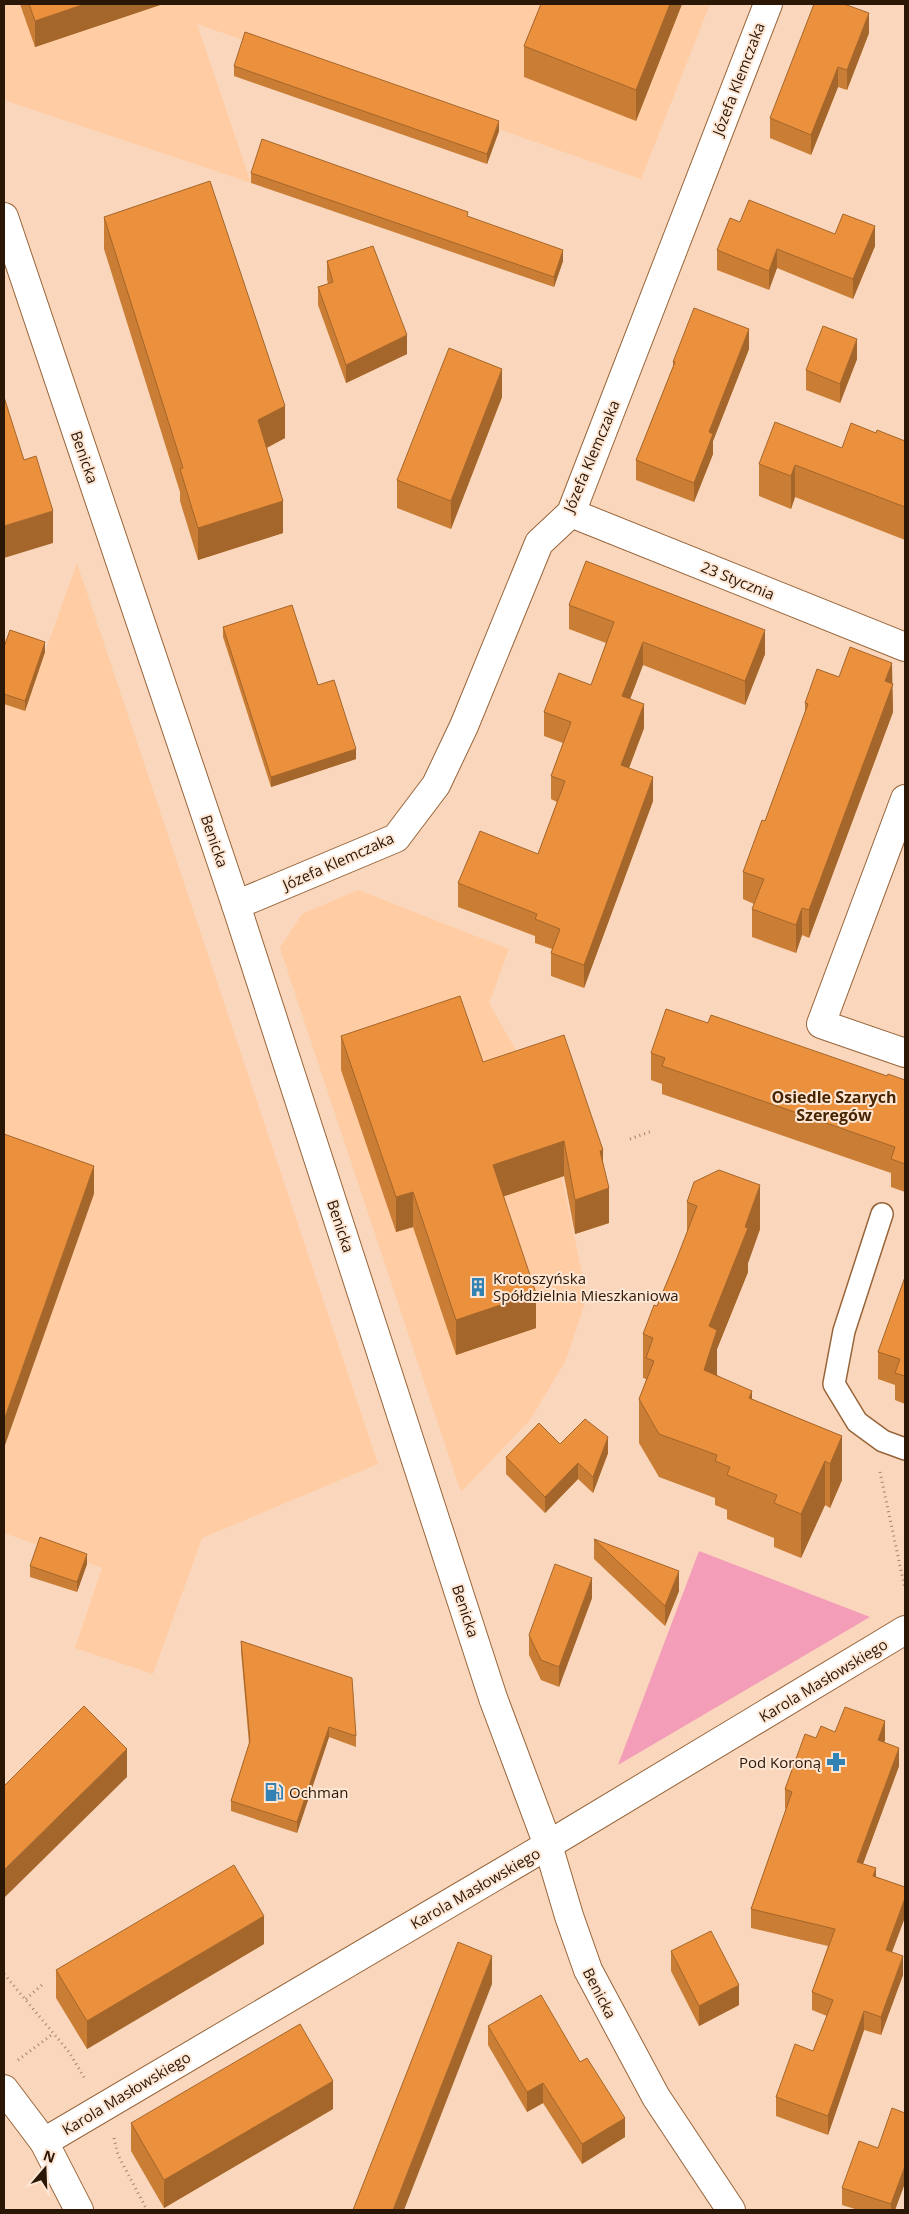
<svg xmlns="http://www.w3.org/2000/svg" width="909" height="2214" font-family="'Open Sans',sans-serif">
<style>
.built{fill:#ffcca3}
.green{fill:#f39db8}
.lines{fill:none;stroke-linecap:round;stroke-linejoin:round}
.lane-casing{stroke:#98653a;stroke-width:24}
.street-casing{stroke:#98653a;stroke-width:30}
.path{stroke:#a1856e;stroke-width:3;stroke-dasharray:1 4;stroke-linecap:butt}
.lane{stroke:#fff;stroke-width:21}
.street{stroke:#fff;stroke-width:28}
.wall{fill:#ca7d34}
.shaded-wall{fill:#a4662b}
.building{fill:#eb913d;stroke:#a4662b}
.labels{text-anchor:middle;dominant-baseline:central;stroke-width:4;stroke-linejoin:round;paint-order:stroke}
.street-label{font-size:15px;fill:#2b1705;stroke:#fee6d4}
.poi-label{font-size:15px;fill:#2b1705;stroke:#fee6d4;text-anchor:start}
.neighbourhood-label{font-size:16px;font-weight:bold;fill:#472400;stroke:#fee6d4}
</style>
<rect width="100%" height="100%" fill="#fad7bc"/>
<!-- built -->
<g class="built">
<polygon points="4,4 710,4 641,179 197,24 251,183 4,100"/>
<polygon points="77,563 378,1464 202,1538 153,1674 75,1648 102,1568 4,1533 4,638 45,652"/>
<polygon points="358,890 509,949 489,1003 530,1075 562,1178 587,1297 566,1360 530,1420 461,1492 280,948 302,914"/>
</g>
<!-- green -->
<polygon class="green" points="699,1551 870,1617 618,1765"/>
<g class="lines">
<!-- lane casing -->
<g class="lane-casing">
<polyline id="lane" points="882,1214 844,1331 834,1384 857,1422 883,1441 905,1449"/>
</g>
<!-- street casing -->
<g class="street-casing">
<g id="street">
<polyline points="4,217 236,905 493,1698 548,1845 569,1916 588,1970 656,2097 731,2210"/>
<polyline points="571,513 905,647"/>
<polyline points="905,799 821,1024 905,1053"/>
<polyline points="236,905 396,838 436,785 464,726 539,543 571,513 768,4"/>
<polyline points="4,2089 44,2142 79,2210"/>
<polyline points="44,2142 548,1845 905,1630"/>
</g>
</g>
<!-- path -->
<g class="path">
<polyline points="630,1139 652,1131"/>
<polyline points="880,1472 905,1589"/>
<polyline points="4,1974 69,2052 85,2079"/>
<polyline points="26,1999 43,1984"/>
<polyline points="18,2060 54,2033"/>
<polyline points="114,2138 118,2155 147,2210"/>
</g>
<!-- lane -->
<use href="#lane" class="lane"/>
<!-- street -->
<use href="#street" class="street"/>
</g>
<!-- wall -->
<g class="wall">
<polygon points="20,4 163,4 35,47"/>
<polygon points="541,4 682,4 636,121 524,77 524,46"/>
<polygon points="869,33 847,90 838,87 811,155 770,138 770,118"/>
<polygon points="234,66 499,131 487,164 234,76"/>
<polygon points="251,173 468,217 563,261 554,287 251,183"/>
<polygon points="104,217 285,438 267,448 283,533 198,560 180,501 180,492 104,249"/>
<polygon points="740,222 835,234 875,246 853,299 777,268 769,290 717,270 717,250"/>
<polygon points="327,261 407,354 346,383 318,305 318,287 328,284 327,279"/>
<polygon points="749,349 713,441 713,454 694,502 636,480 636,460 673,367 673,362"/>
<polygon points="857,359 840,403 806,390 806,370"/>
<polygon points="502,397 451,529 397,508 397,480"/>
<polygon points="876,433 905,441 905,540 795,497 791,509 759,496 759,464 842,448"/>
<polygon points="569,605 765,654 745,705 643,665 630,699 644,728 629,768 653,801 584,988 551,976 551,953 552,949 535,943 535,936 458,907 458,883 538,854 557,802 551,799 551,776 563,743 544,736 544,712 591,685 606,643 569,629"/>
<polygon points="223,627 356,759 271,787 223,637"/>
<polygon points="4,647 45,652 25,711 4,704"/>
<polygon points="839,677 892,683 893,712 809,938 802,935 796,953 752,937 752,909 754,904 743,899 743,872 765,821 805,713 805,703"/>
<polygon points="708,1023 887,1076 905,1080 905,1192 891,1187 891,1173 662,1094 662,1084 651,1080 651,1053"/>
<polygon points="341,1036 483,1062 603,1162 609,1223 575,1234 564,1176 504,1196 536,1328 456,1355 413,1227 396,1232 341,1070"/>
<polygon points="687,1202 760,1229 748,1263 748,1272 717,1349 717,1375 752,1399 842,1436 842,1480 830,1508 825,1505 801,1558 774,1547 774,1538 727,1519 727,1510 715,1505 715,1498 659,1477 639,1443 639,1399 646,1380 646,1379 643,1378 643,1334 657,1306 677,1258 687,1233"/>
<polygon points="905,1277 905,1404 895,1400 895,1385 878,1379 878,1352"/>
<polygon points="560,1444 608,1453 593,1493 578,1479 545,1513 506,1474 506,1457"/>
<polygon points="594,1539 679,1591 665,1626 594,1559"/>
<polygon points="87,1564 77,1592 30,1577 30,1566"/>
<polygon points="592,1598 559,1687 541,1680 529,1655 529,1635"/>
<polygon points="241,1641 356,1736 356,1747 329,1737 297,1833 231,1811 231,1801 249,1744 241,1651"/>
<polygon points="835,1732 885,1740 884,1742 899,1766 863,1864 876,1877 905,1887 905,1917 892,1952 903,1975 881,2035 864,2030 828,2135 776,2116 776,2097 813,2051 827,2016 812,2010 812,1992 828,1946 751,1928 751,1909 786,1809 785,1808 785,1789 816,1738"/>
<polygon points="264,1944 87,2049 56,1998 56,1970"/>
<polygon points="671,1951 739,2005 699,2026 671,1971"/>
<polygon points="488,2026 580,2062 625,2137 582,2164 543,2103 527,2112 488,2045"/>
<polygon points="333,2109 164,2208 131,2151 131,2123"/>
<polygon points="905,2183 895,2210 858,2210 842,2205 842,2188"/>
</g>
<!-- shaded-wall -->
<g class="shaded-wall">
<polygon points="85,4 163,4 35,47 35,21"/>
<polygon points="670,4 682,4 636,121 636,90"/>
<polygon points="869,13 869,33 847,90 847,70"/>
<polygon points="838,67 838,87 811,155 811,135"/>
<polygon points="499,121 499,131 487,164 487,154"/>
<polygon points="875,226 875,246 853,299 853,279"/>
<polygon points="777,249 777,268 769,290 769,271"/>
<polygon points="563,250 563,261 554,287 554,277"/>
<polygon points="749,329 749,349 713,441 713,454 694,502 694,483 709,432"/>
<polygon points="407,335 407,354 346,383 346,365"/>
<polygon points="857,339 857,359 840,403 840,384"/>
<polygon points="502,369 502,397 451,529 451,501"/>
<polygon points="285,406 285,438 258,452 258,420"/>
<polygon points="795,465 795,497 791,509 791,476"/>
<polygon points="283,501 283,533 198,560 198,528"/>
<polygon points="53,511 53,543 4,558 4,526"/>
<polygon points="765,630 765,654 745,705 745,681"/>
<polygon points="45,642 45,652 25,711 25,701"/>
<polygon points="643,642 643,665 622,720 622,696"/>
<polygon points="892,663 893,712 809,938 809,910 885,681"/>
<polygon points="644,704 644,728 621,789 621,765"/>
<polygon points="356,749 356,759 271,787 271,777"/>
<polygon points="653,777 653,801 584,988 584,965"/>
<polygon points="802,908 802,935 796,953 796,925"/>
<polygon points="564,1141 564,1176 493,1200 493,1165"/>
<polygon points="603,1150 603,1185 600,1151"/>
<polygon points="94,1166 94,1194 4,1448 4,1420"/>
<polygon points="760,1185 760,1229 748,1263 748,1272 717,1349 717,1374 704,1414 704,1370 709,1326"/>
<polygon points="609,1188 609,1223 575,1234 575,1200"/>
<polygon points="413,1192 413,1227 396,1232 396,1197"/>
<polygon points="536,1293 536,1328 456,1355 456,1320"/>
<polygon points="752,1391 752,1434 749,1398"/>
<polygon points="842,1436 842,1480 830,1508 830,1464"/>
<polygon points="608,1437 608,1453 593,1493 593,1477"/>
<polygon points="825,1461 825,1505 801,1558 801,1514"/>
<polygon points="578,1463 578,1479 545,1513 545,1497"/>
<polygon points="87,1554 87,1564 77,1592 77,1582"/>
<polygon points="679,1571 679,1591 665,1626 665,1606"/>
<polygon points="592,1578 592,1598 559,1687 559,1667"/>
<polygon points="885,1721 885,1740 878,1758 878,1740"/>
<polygon points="329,1727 329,1737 297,1833 297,1822"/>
<polygon points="899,1748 899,1766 857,1880 857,1862"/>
<polygon points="127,1749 127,1777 4,1898 4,1870"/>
<polygon points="876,1868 876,1887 873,1876"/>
<polygon points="905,1898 905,1917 886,1968 886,1950"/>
<polygon points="264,1916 264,1944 87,2049 87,2021"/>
<polygon points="492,1956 492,1984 404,2210 393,2210"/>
<polygon points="903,1956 903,1975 881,2035 881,2017"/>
<polygon points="739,1985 739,2005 699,2026 699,2006"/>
<polygon points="864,2011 864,2030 828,2135 828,2116"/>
<polygon points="333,2081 333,2109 164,2208 164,2180"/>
<polygon points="543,2083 543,2103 527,2112 527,2092"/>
<polygon points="625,2118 625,2137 582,2164 582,2144"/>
<polygon points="905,2166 905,2183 895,2210 891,2210 891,2204"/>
</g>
<!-- building -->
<g class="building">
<polygon points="29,4 85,4 35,21"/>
<polygon points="541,4 670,4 636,90 524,46"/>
<polygon points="814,4 844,4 869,13 847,70 838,67 811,135 770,118"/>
<polygon points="245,32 499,121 487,154 234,66"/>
<polygon points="262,139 468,212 467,216 563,250 554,277 251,173"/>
<polygon points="210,181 285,406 258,420 283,501 198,528 180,469 183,468 104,217"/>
<polygon points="749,200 835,234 843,214 875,226 853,279 777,249 769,271 717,250 730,218 740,222"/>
<polygon points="373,246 407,335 346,365 318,287 333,282 327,261"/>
<polygon points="694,308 749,329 709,432 713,434 694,483 636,460 675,362 673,362"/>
<polygon points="823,326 857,339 840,384 806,370"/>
<polygon points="449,348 502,369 451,501 397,480"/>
<polygon points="4,397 24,460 36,456 53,511 4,526"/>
<polygon points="775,422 842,448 851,423 876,433 877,430 905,441 905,507 795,465 791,476 759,464"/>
<polygon points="586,561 765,630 745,681 643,642 622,696 644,704 621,765 653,777 584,965 551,953 560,929 535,919 537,914 458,883 480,831 538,854 565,781 551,776 571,722 544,712 559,673 591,685 614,622 569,605"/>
<polygon points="292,605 318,685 334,680 356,749 271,777 223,627"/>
<polygon points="10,630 45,642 25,701 4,694 4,647"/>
<polygon points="850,647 892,663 885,681 893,684 809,910 802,908 796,925 752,909 764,879 743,872 762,820 765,821 808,704 805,703 817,669 839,677"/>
<polygon points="460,996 483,1062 564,1035 603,1150 600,1151 609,1188 575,1200 564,1141 493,1165 536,1293 456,1320 413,1192 396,1197 341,1036"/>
<polygon points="666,1009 708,1023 711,1015 887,1076 888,1074 905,1080 905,1164 891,1159 895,1147 662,1066 665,1058 651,1053"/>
<polygon points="4,1134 94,1166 4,1420"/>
<polygon points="719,1170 760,1185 745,1227 748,1228 709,1326 717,1330 704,1370 752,1391 749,1398 842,1436 830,1464 825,1461 801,1514 774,1503 777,1495 727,1475 730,1467 715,1461 717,1455 659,1434 639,1399 654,1361 646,1358 653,1338 643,1334 654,1305 657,1306 677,1258 697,1206 687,1202 694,1182"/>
<polygon points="905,1277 905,1376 895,1373 900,1359 878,1352"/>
<polygon points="585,1419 608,1437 593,1477 578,1463 545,1497 506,1457 539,1423 560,1444"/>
<polygon points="40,1537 87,1554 77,1582 30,1566"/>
<polygon points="594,1539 679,1571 665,1606"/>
<polygon points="555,1564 592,1578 559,1667 541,1660 529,1635"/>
<polygon points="241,1641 352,1678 356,1736 329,1727 297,1822 231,1801 250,1741"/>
<polygon points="84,1706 127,1749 4,1870 4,1786"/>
<polygon points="845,1707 885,1721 878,1740 899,1748 857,1862 876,1868 873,1876 905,1887 905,1898 886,1950 903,1956 881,2017 864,2011 828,2116 776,2097 795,2044 813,2051 833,2000 812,1992 835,1929 751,1909 792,1792 785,1789 805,1734 816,1738 821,1726 835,1732"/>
<polygon points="234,1865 264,1916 87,2021 56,1970"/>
<polygon points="711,1931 739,1985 699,2006 671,1951"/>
<polygon points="458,1942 492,1956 393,2210 353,2210"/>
<polygon points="541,1995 580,2062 587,2058 625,2118 582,2144 543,2083 527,2092 488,2026"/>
<polygon points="300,2024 333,2081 164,2180 131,2123"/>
<polygon points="892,2108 905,2113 905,2166 891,2204 842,2188 859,2141 878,2148"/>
</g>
<!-- icons -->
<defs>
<g id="building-bare" transform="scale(1.5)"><path d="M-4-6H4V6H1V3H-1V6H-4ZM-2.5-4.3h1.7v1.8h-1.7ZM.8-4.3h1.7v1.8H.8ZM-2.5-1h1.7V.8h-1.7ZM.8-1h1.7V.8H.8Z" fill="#3283b4" stroke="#fee6d4" stroke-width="2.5" paint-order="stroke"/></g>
<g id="pharmacy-bare" transform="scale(1.5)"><path d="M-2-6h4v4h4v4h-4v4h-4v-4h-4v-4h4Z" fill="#3283b4" stroke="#fee6d4" stroke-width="2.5" paint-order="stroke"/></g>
<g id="fuel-bare" transform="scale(1.5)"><path d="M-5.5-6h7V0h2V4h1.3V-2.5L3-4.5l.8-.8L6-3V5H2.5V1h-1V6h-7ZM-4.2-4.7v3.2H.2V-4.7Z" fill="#3283b4" stroke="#fee6d4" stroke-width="2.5" paint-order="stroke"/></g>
</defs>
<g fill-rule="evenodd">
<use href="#building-bare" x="478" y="1287"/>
<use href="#pharmacy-bare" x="836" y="1762"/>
<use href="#fuel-bare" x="274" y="1792"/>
</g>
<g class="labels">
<!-- street labels -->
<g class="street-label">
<text transform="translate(738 79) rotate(-69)">Józefa Klemczaka</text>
<text transform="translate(591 456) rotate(-67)">Józefa Klemczaka</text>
<text transform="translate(85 457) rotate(71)">Benicka</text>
<text transform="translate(738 580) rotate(22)">23 Stycznia</text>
<text transform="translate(215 841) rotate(71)">Benicka</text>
<text transform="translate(338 861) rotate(-24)">Józefa Klemczaka</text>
<text transform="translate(341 1226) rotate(72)">Benicka</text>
<text transform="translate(466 1611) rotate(72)">Benicka</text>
<text transform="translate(823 1680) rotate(-31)">Karola Masłowskiego</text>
<text transform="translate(475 1888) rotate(-30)">Karola Masłowskiego</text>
<text transform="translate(600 1993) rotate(63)">Benicka</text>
<text transform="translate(126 2093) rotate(-31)">Karola Masłowskiego</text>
</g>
<!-- poi labels -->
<g class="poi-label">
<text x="493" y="1278">Krotoszyńska<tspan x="493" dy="17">Spółdzielnia Mieszkaniowa</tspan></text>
<text x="821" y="1762" text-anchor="end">Pod Koroną</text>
<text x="289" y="1792">Ochman</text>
</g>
<!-- neighbourhood labels -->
<g class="neighbourhood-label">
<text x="834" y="1097">Osiedle Szarych<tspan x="834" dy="18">Szeregów</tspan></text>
</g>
</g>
<!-- border -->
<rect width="909" height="2214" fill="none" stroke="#2b1705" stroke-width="10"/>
<!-- north arrow -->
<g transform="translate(45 2169) rotate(19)" stroke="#fee6d4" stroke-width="4" paint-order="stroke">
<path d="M0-4L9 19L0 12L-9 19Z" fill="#2b1705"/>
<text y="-8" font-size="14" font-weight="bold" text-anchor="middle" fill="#2b1705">N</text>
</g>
</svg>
